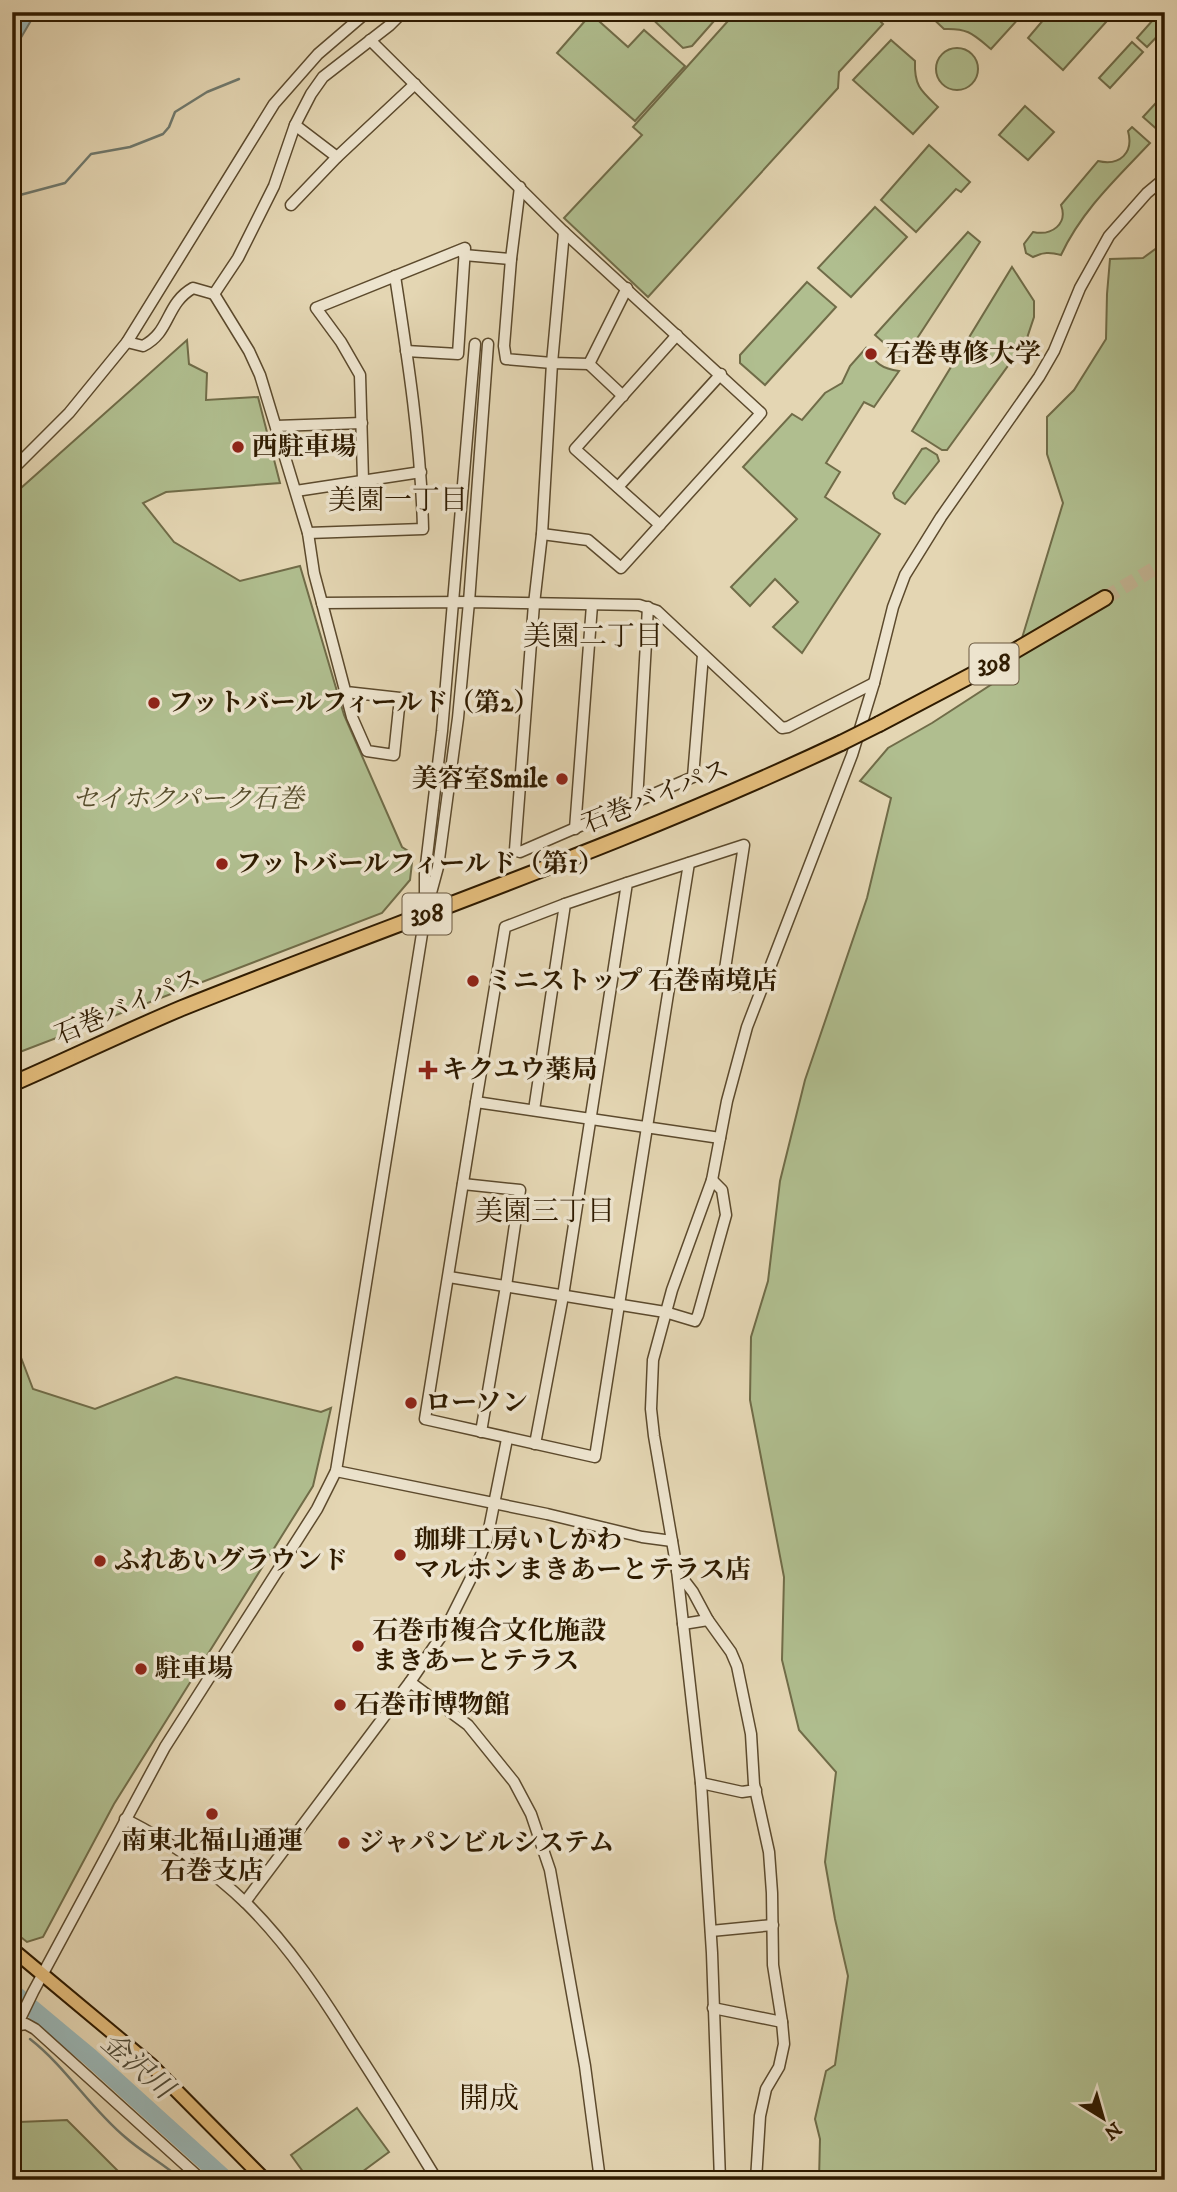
<svg xmlns="http://www.w3.org/2000/svg" width="1177" height="2192" font-family="'IM FELL DW Pica','Noto Serif JP',serif">
<style>
.green{fill:#b0be8f;stroke:#706c48;stroke-width:2}
.water{fill:#9ab7b7;stroke:#6f796e;stroke-width:2}
.lines{fill:none;stroke-linecap:round;stroke-linejoin:round}
.stream{stroke:#6f796e;stroke-width:2.5}
.river{stroke:#9ab7b7;stroke-width:18}
.highway-tunnel{stroke:#c0b18f;stroke-width:14;stroke-dasharray:14 7;stroke-linecap:butt}
.minor-casing{stroke:#5c4a2d;stroke-width:13}
.major-casing{stroke:#2f1b00;stroke-width:16}
.highway-casing{stroke:#2f1b00;stroke-width:18}
.minor{stroke:#ede4ce;stroke-width:10}
.major{stroke:#e2bb7a;stroke-width:12}
.highway{stroke:#e2bb7a;stroke-width:14}
.highway-bridge-casing{stroke:#2f1b00;stroke-width:18;stroke-linecap:butt}
.highway-bridge{stroke:#e2bb7a;stroke-width:14}
.poi-dot{fill:#8f2418;stroke:#ede4ce;stroke-width:2.5}
.labels{text-anchor:middle;dominant-baseline:central;stroke-width:7;stroke-linejoin:round;paint-order:stroke}
.shield{fill:#ede4ce;stroke:#68573e;stroke-width:2}
.shield-label{font-size:24px;font-weight:bold;fill:#2f1b00}
.poi-label{font-size:26px;font-weight:bold;fill:#2f1b00;stroke:#ede4ce;text-anchor:start}
.street-label{font-size:26px;fill:#2f1b00;stroke:#ede4ce}
.park-label{font-size:26px;font-style:italic;fill:#564c2b;stroke:#ede4ce}
.neighbourhood-label{font-size:28px;fill:#2f1b00;stroke:#ede4ce}
.water-label{font-size:28px;font-style:italic;fill:#4f4a37;stroke:#ede4ce}
.quarter-label{font-size:30px;fill:#2f1b00;stroke:#ede4ce}
</style>
<rect width="100%" height="100%" fill="#e4d6b3"/>
<filter id="stains"><feTurbulence type="fractalNoise" baseFrequency=".00286" numOctaves="4"/><feColorMatrix values="0 0 0 0 .2 0 0 0 0 .09 0 0 0 0 .02 0 0 0 .5 -.17"/></filter>
<radialGradient id="worn" r=".72"><stop offset=".6" stop-color="#630" stop-opacity="0"/><stop offset="1" stop-color="#630" stop-opacity=".3"/></radialGradient>
<!-- green -->
<g class="green">
<polygon points="645,12 722,12 692,46 683,48"/>
<polygon points="736,12 871,12 883,24 839,72 838,88 648,297 564,218 642,135 633,127"/>
<path d="M926,12H1016L1021,16L991,49C973,34 968,28 944,29Z"/>
<polygon points="1050,12 1115,12 1063,70 1028,38"/>
<polygon points="1160,12 1165,12 1165,28 1147,47 1137,38"/>
<polygon points="591,14 628,47 644,30 685,66 635,121 557,53"/>
<path d="M891,40L915,61C914,86 921,91 938,107L913,134L853,80Z"/>
<polygon points="1132,42 1143,52 1110,88 1099,78"/>
<circle cx="957" cy="69" r="21"/>
<polygon points="1165,93 1165,126 1160,132 1143,117"/>
<polygon points="1025,106 1054,132 1028,160 999,135"/>
<path d="M1132,127L1150,143C1117,178 1082,210 1061,255C1050,252 1043,252 1033,257L1026,253L1024,244L1033,232C1052,236 1068,224 1061,205L1098,161C1120,166 1134,153 1128,131Z"/>
<polygon points="929,145 970,182 961,192 956,189 916,232 881,200"/>
<polygon points="875,207 907,237 851,297 818,268"/>
<polygon points="968,232 980,242 903,360 875,335"/>
<polygon points="1165,242 1165,2180 819,2180 820,2139 815,2119 826,2071 835,2065 848,1976 835,1919 825,1862 836,1772 799,1730 782,1660 784,1577 750,1400 751,1337 768,1281 780,1181 805,1080 867,898 891,798 860,781 888,748 932,723 1012,671 1063,503 1047,454 1047,417 1074,390 1106,339 1107,294 1110,259 1143,258"/>
<polygon points="1012,267 1034,301 1034,317 1026,341 947,450 942,450 912,431"/>
<polygon points="807,282 836,307 765,385 740,363 740,355"/>
<polygon points="187,340 189,364 207,373 206,400 258,397 280,483 166,492 143,503 174,542 240,581 300,566 344,715 402,847 413,854 410,880 382,913 12,1055 12,496"/>
<path d="M866,348C875,363 882,369 899,371L874,407L864,402L826,463L840,472L825,497L880,534L802,653L773,627L798,602L775,579L750,606L731,587L797,519L743,467L792,414L802,420L825,393L842,383L850,366Z"/>
<polygon points="926,448 937,455 939,461 905,504 895,498 893,493 922,449"/>
<polygon points="12,1334 33,1389 95,1409 176,1377 321,1412 331,1408 313,1486 114,1804 43,1937 27,1942 12,1930"/>
<polygon points="357,2108 389,2152 351,2180 309,2180 291,2155"/>
<polygon points="12,2120 19,2122 67,2120 127,2180 12,2180"/>
</g>
<!-- water -->
<polygon class="water" points="12,12 36,12 12,53"/>
<g class="lines">
<!-- stream -->
<g class="stream">
<polyline points="12,202 20,195 65,183 91,154 130,147 163,134 169,127 175,112 207,92 239,79"/>
<path d="M30,2039C66,2067 90,2108 125,2137C143,2153 164,2164 182,2180"/>
</g>
<!-- river -->
<polyline class="river" points="12,1992 90,2057 226,2180"/>
<!-- highway-tunnel -->
<polyline class="highway-tunnel" points="1105,598 1165,562"/>
<!-- minor casing -->
<g class="minor-casing">
<g id="minor">
<polyline points="370,40 564,232 761,413 621,568 588,540 542,534"/>
<polyline points="295,125 337,157"/>
<polyline points="520,187 511,259 504,346 506,359 552,363 589,364 627,288"/>
<polyline points="291,205 337,157 415,84"/>
<polyline points="564,232 552,363 542,534 534,604 515,850 520,852 693,777 703,655"/>
<polyline points="464,255 511,259"/>
<polyline points="214,294 249,351 260,375 308,533 314,573 322,603 469,602 639,605 657,611 782,728 788,727 874,683"/>
<path d="M127,342L143,346C171,332 165,304 193,288L214,294L238,258L274,186L295,125L311,94L323,77L390,25L403,12"/>
<polyline points="589,364 623,396"/>
<polyline points="276,426 362,423"/>
<polyline points="12,470 69,413 127,342 274,104 318,54 367,12"/>
<polyline points="363,480 360,375 341,342 316,308 465,248 458,354 406,351"/>
<polyline points="618,487 721,374"/>
<polyline points="296,491 421,472"/>
<polyline points="660,525 575,449 677,335"/>
<path d="M308,533L423,529C421,444 408,360 395,276"/>
<polyline points="322,603 352,717 367,751 394,755 400,698 346,692"/>
<polyline points="637,802 648,607"/>
<polyline points="575,829 592,605"/>
<polyline points="425,901 425,873 442,731 475,344"/>
<polyline points="671,975 689,863"/>
<polyline points="476,1102 505,927 565,904"/>
<polyline points="534,1110 565,904 627,883"/>
<polyline points="720,1138 476,1102 425,1419 595,1457 671,975 761,989"/>
<polyline points="463,1184 520,1190 506,1286 481,1432"/>
<polyline points="449,1277 665,1312 695,1321 698,1315 726,1215 722,1190 712,1180"/>
<polyline points="535,1444 563,1296 627,883 744,845 723,982"/>
<polyline points="336,1471 547,1514 642,1537 672,1541"/>
<polyline points="677,1571 693,1592 708,1620 731,1652 737,1666 751,1734 754,1784 769,1852 772,1893 773,1965 782,2022 784,2044 779,2067 766,2089 760,2116 756,2180"/>
<polyline points="683,1624 708,1620"/>
<polyline points="410,1682 468,1725 514,1782 531,1814 550,1870 585,2066 600,2180"/>
<polyline points="701,1783 742,1792 756,1790"/>
<path d="M125,1819C168,1841 212,1870 247,1904C289,1946 321,1994 352,2044C381,2089 409,2134 437,2180"/>
<polyline points="245,1902 410,1682 444,1632 475,1570 487,1539 507,1439"/>
<polyline points="711,1931 773,1925"/>
<polyline points="713,2008 782,2022"/>
<polyline points="17,2025 33,1992 165,1747 317,1509 336,1471 425,915 438,867 458,718 469,602 488,344"/>
<polyline points="13,2026 26,2024 35,2029 202,2180"/>
<polyline points="720,2180 712,1953 701,1783 677,1570 654,1436 651,1409 653,1360 672,1290 712,1180 727,1101 747,1027 852,755 874,683 893,607 905,575 941,517 1039,377 1054,351 1080,288 1109,236 1147,193 1165,178"/>
</g>
</g>
<!-- major casing -->
<g class="major-casing">
<polyline id="major" points="12,1949 151,2065 265,2180"/>
</g>
<!-- highway casing -->
<g class="highway-casing">
<g id="highway">
<polyline points="879,724 989,666 1105,598"/>
<path d="M12,1084C69,1059 125,1032 182,1008C402,920 627,844 841,743"/>
</g>
</g>
<!-- minor -->
<use href="#minor" class="minor"/>
<!-- major -->
<use href="#major" class="major"/>
<!-- highway -->
<use href="#highway" class="highway"/>
<!-- highway-bridge casing -->
<g class="highway-bridge-casing">
<polyline id="highway-bridge" points="841,743 879,724"/>
</g>
<!-- highway-bridge -->
<use href="#highway-bridge" class="highway-bridge"/>
</g>
<!-- markers -->
<g class="poi-dot">
<circle cx="871" cy="354" r="7"/>
<circle cx="238" cy="447" r="7"/>
<circle cx="154" cy="703" r="7"/>
<circle cx="562" cy="779" r="7"/>
<circle cx="222" cy="864" r="7"/>
<circle cx="473" cy="981" r="7"/>
<path d="M424.5 1059.5h7v7h7v7h-7v7h-7v-7h-7v-7h7z"/>
<circle cx="411" cy="1403" r="7"/>
<circle cx="400" cy="1555" r="7"/>
<circle cx="100" cy="1561" r="7"/>
<circle cx="358" cy="1646" r="7"/>
<circle cx="141" cy="1669" r="7"/>
<circle cx="340" cy="1705" r="7"/>
<circle cx="212" cy="1814" r="7"/>
<circle cx="344" cy="1843" r="7"/>
</g>
<g class="labels">
<!-- shield labels -->
<g class="shield">
<rect x="969.5" y="643.5" width="49" height="41" rx="5"/>
<rect x="402.5" y="893.5" width="49" height="41" rx="5"/>
</g>
<g class="shield-label">
<text x="994" y="664">398</text>
<text x="427" y="914">398</text>
</g>
<!-- poi labels -->
<g class="poi-label">
<text x="885" y="354">石巻専修大学</text>
<text x="252" y="447">西駐車場</text>
<text x="168" y="703">フットバールフィールド（第2）</text>
<text x="548" y="779" text-anchor="end">美容室Smile</text>
<text x="236" y="864">フットバールフィールド（第1）</text>
<text x="487" y="981">ミニストップ 石巻南境店</text>
<text x="442" y="1070">キクユウ薬局</text>
<text x="425" y="1403">ローソン</text>
<text x="414" y="1540">珈琲工房いしかわ<tspan x="414" dy="30">マルホンまきあーとテラス店</tspan></text>
<text x="114" y="1561">ふれあいグラウンド</text>
<text x="372" y="1631">石巻市複合文化施設<tspan x="372" dy="30">まきあーとテラス</tspan></text>
<text x="155" y="1669">駐車場</text>
<text x="354" y="1705">石巻市博物館</text>
<text x="212" y="1841" text-anchor="middle">南東北福山通運<tspan x="212" dy="30">石巻支店</tspan></text>
<text x="358" y="1843">ジャパンビルシステム</text>
</g>
<!-- street labels -->
<g class="street-label">
<text transform="translate(656 797) rotate(-22)">石巻バイパス</text>
<text transform="translate(128 1007) rotate(-23)">石巻バイパス</text>
</g>
<!-- park labels -->
<g class="park-label">
<text x="188" y="799">セイホクパーク石巻</text>
</g>
<!-- neighbourhood labels -->
<g class="neighbourhood-label">
<text x="398" y="500">美園一丁目</text>
<text x="593" y="636">美園二丁目</text>
<text x="545" y="1211">美園三丁目</text>
</g>
<!-- water labels -->
<g class="water-label">
<text transform="translate(137 2066) rotate(41)">金沢川</text>
</g>
<!-- quarter labels -->
<g class="quarter-label">
<text x="489" y="2099">開成</text>
</g>
</g>
<!-- margin -->
<rect width="1177" height="2192" fill="none" stroke="#e4d6b3" stroke-width="42"/>
<rect x="14" y="14" width="1149" height="2164" fill="none" stroke="#2f1b00" stroke-width="3.5"/>
<rect x="21" y="21" width="1135" height="2150" fill="none" stroke="#2f1b00" stroke-width="2"/>
<!-- north arrow -->
<g transform="translate(1103 2118) rotate(143)" stroke="#ede4ce" stroke-width="5" paint-order="stroke">
<path d="M0-5L12 26L0 18L-12 26Z" fill="#2f1b00"/>
<text y="-10" font-size="19" font-weight="bold" text-anchor="middle" fill="#2f1b00">N</text>
</g>
<rect width="100%" height="100%" filter="url(#stains)"/>
<rect width="100%" height="100%" fill="url(#worn)"/>
</svg>
